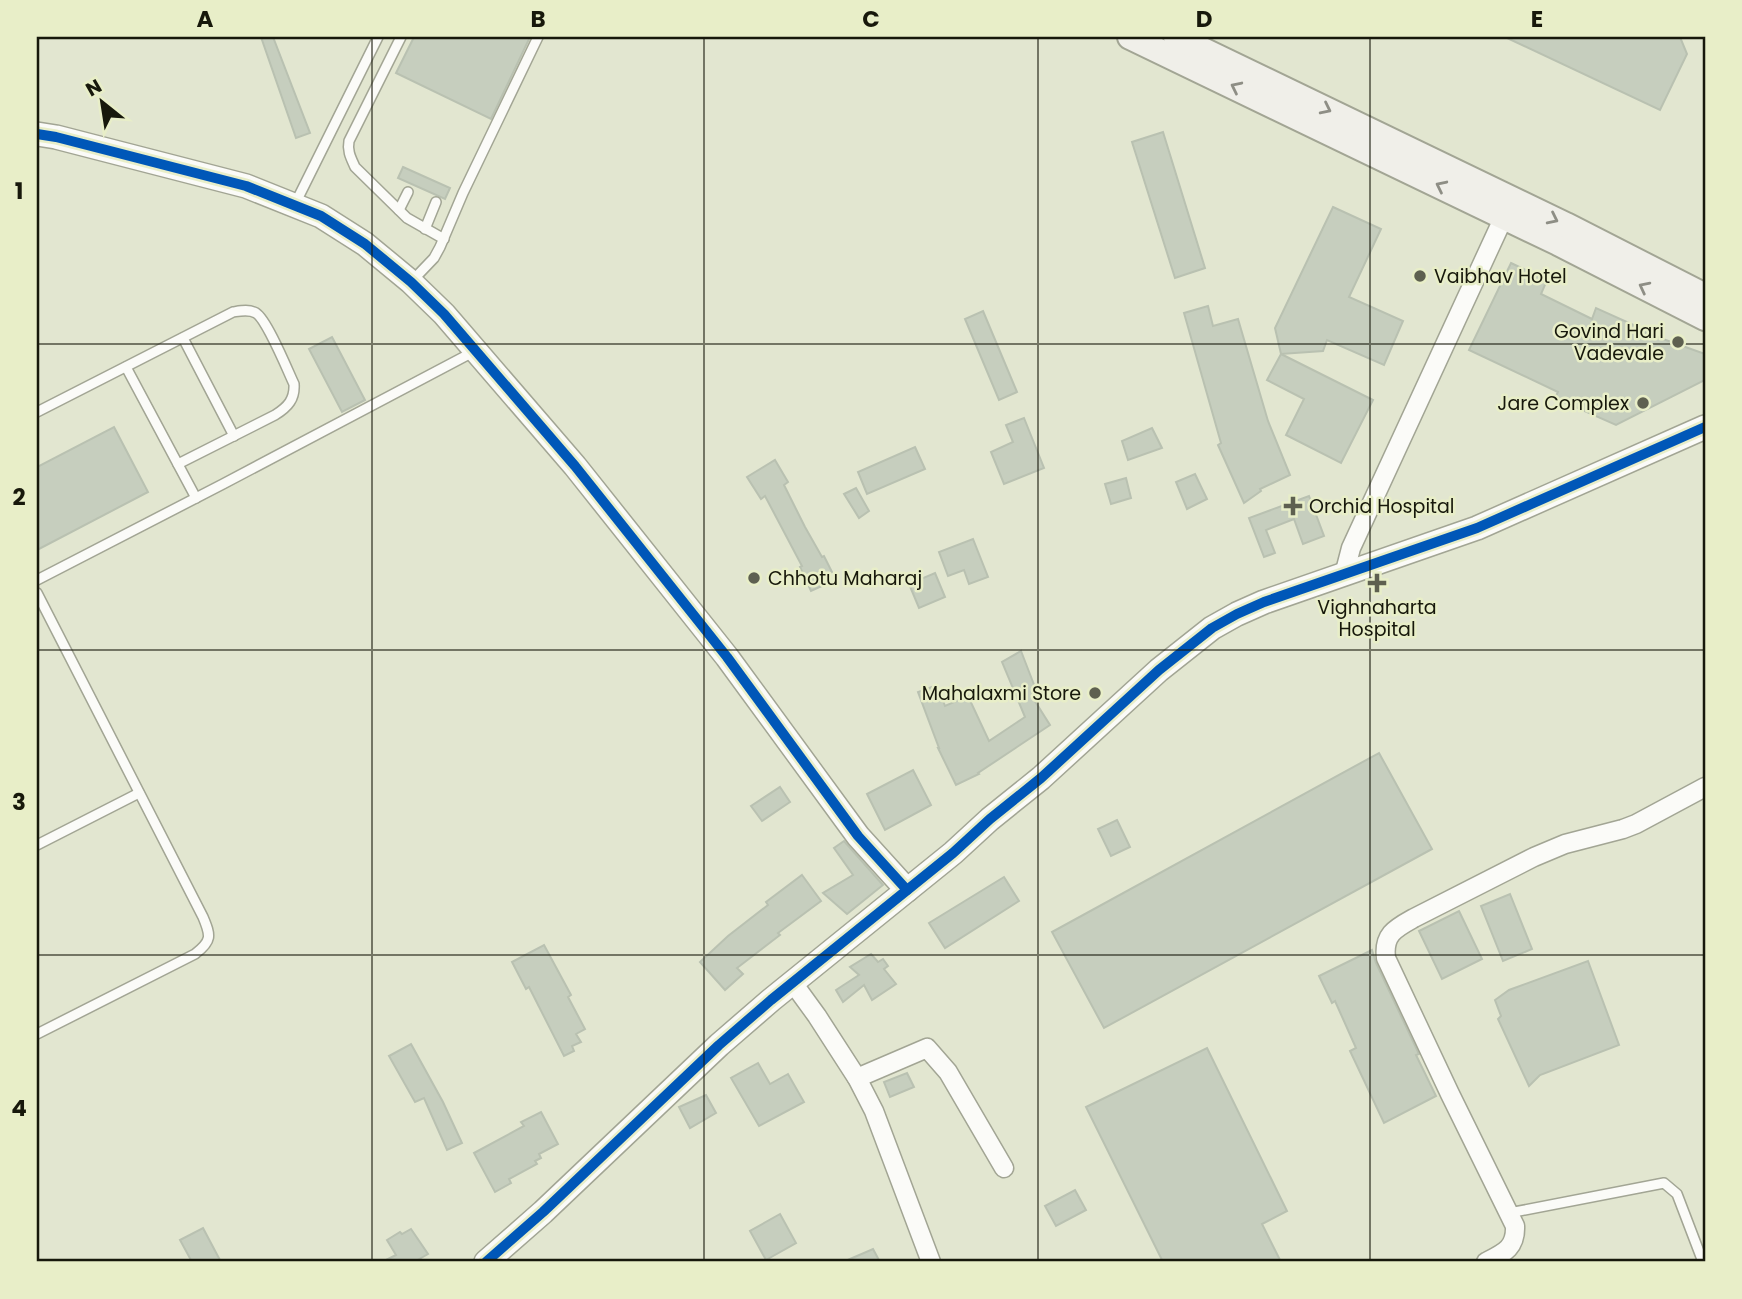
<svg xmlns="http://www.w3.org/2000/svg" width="1742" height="1299" font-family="Poppins,sans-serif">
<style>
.building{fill:#c6cebe;stroke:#b9c1b1;stroke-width:2}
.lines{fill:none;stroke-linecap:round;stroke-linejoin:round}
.service-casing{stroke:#a2a594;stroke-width:12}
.minor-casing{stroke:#a2a594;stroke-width:21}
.tertiary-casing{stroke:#a2a594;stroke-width:26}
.secondary-casing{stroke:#a2a594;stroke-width:28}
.service{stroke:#fbfbf8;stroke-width:9}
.minor{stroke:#fbfbf8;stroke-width:18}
.tertiary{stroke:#fbfbf8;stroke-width:23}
.secondary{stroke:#f0efe9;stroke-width:24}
.cycleway-casing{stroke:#e8eec8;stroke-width:15}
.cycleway{stroke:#0057b8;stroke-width:10}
.oneway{stroke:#8e8e85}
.grid{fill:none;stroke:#17180b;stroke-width:2;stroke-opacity:0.55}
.poi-dot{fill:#5e6050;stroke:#e8eec8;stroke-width:2.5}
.labels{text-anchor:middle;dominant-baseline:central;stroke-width:5;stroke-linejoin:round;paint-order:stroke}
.poi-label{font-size:19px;fill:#17180b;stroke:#e8eec8;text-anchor:start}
.neatline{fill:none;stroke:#17180b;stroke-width:2.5}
.grid-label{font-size:23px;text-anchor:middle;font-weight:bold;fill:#17180b}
</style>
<rect width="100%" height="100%" fill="#e2e6d0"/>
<!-- building -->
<g class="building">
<polygon points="261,37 273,37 310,133 296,138"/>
<polygon points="414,37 530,37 491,119 396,73"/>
<polygon points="1505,37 1680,37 1687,54 1660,110"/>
<polygon points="1163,132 1205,268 1175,278 1132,142"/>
<polygon points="403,167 450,188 445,199 398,178"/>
<polygon points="1333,207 1381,229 1349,297 1403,321 1384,365 1327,340 1323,351 1281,354 1275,328"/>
<polygon points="1511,263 1547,280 1541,294 1592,319 1596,308 1647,331 1646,333 1705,354 1705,380 1616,425 1555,398 1558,392 1469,350"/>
<polygon points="1208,306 1213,326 1238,319 1268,421 1290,475 1260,489 1261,491 1244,503 1218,445 1221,443 1184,313"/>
<polygon points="983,311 1017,392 999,400 965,319"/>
<polygon points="332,337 365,400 342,412 309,349"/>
<polygon points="1281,354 1373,400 1341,463 1286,435 1304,399 1267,380"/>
<polygon points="1024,418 1044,468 1004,484 991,452 1013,442 1006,425"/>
<polygon points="114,427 148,492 37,550 37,467"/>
<polygon points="1152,428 1162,448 1128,460 1122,441"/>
<polygon points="915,447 925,469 867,494 858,472"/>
<polygon points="775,460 788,482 784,485 805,527 822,557 824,556 832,572 819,578 822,586 811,591 800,567 802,566 765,496 761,499 747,477"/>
<polygon points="1195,474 1207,499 1187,509 1176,482"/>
<polygon points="1126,478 1131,498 1111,504 1105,484"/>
<polygon points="856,488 869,511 859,518 844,494"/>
<polygon points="1309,496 1324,536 1303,544 1294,519 1266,530 1275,553 1264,557 1249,518"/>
<polygon points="973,539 988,577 969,584 964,570 948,576 939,552"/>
<polygon points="935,573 945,597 919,608 909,584"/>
<polygon points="1021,651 1038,695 1033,698 1050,725 978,773 979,774 956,785 938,748 939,748 918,692 937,685 945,706 968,696 989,741 1025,717 1002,662"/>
<polygon points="1379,753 1432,849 1104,1028 1052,932"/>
<polygon points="913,770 931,805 885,830 867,794"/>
<polygon points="780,787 790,802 762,821 751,806"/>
<polygon points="1117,820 1130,847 1111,856 1098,829"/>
<polygon points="844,841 883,885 847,914 823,893 853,875 834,848"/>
<polygon points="802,875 821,901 778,933 780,935 737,968 743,974 725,990 700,962 728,936 768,905 766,902"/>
<polygon points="1004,877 1019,901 945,948 929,923"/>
<polygon points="1510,894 1532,949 1503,961 1481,906"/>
<polygon points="1459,911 1482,959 1442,979 1419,931"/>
<polygon points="544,945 571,995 568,997 585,1029 576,1034 581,1042 572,1046 574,1051 564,1056 529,987 526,989 512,962"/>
<polygon points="1372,950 1376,963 1419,1054 1416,1055 1436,1096 1384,1123 1350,1051 1356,1048 1335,1001 1332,1003 1319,976"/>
<polygon points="871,954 878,962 883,959 888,966 884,969 896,984 872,1000 864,985 843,1002 836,990 859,975 850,967"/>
<polygon points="1588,961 1619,1045 1540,1075 1529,1086 1498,1019 1501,1016 1495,1000 1509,990"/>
<polygon points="411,1044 443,1102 462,1143 447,1150 424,1098 415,1102 389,1056"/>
<polygon points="1207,1048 1287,1211 1262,1224 1281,1262 1163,1262 1086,1107"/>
<polygon points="758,1063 770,1084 788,1074 804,1102 759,1126 731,1078"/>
<polygon points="907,1073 914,1087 890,1097 884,1082"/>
<polygon points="706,1095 716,1113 690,1128 679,1107"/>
<polygon points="541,1112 558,1144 539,1154 541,1158 535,1161 537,1164 509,1179 511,1183 495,1192 474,1153 524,1126 521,1122"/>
<polygon points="1075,1190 1086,1210 1056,1226 1045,1206"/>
<polygon points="780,1214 796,1243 766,1260 750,1231"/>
<polygon points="203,1228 221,1262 192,1262 180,1240"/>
<polygon points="411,1229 428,1254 414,1262 382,1262 396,1255 387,1240 400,1232 402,1234"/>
<polygon points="873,1249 880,1262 843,1262"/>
</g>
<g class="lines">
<!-- service casing -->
<g class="service-casing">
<g id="service">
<path d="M401,37L349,141C347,151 351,158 355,167L407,218L444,239"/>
<polyline points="295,204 378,37"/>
<polyline points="399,210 408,192"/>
<polyline points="425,229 436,202"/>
<polyline points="412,281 434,258 440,247 463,193 538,37"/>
<polyline points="183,338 234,436"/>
<polyline points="126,367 196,498"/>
<path d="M37,412L233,312C240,311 249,309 256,313C267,320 287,369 294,384C295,399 288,407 275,415L178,464"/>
<polyline points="37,580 223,484 475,351"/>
<path d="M37,593L203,917C211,936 212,941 195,954L37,1034"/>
<polyline points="37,845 139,793"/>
<polyline points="1509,1213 1664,1183 1677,1194 1703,1262"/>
</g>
</g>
<!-- minor casing -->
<g class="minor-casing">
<g id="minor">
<polyline points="1344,575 1351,548 1508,208"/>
<polyline points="793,983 817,1016 857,1078 874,1111 931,1262"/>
<polyline points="857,1078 927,1048 948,1072 1004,1168"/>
<path d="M1486,1262C1504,1253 1516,1248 1515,1226L1450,1094L1386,958C1383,934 1396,928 1414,918L1534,857L1565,844L1623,829L1636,824L1705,787"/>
</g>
</g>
<!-- tertiary casing -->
<g class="tertiary-casing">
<g id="tertiary">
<polyline points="37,134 56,137 246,186 321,216 365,244 411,282 444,314 575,466 727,657 858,836 907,890"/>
<polyline points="486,1262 543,1212 719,1045 771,1000 953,853 990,819 1041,778 1159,670 1212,628 1237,614 1264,602 1477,528 1705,427"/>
</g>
</g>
<!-- secondary casing -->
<g class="secondary-casing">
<g id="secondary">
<polyline points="1130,37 1558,243 1705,318"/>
<polyline points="1176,37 1566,225 1705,296"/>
</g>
</g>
<!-- service -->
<use href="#service" class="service"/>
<!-- minor -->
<use href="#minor" class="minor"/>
<!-- tertiary -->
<use href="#tertiary" class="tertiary"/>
<!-- secondary -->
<use href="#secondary" class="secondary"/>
<!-- cycleway casing -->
<g class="cycleway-casing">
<g id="cycleway">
<polyline points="37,134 56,137 246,186 321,216 365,244 411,282 444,314 575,466 727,657 858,836 907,890"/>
<polyline points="486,1262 543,1212 719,1045 771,1000 953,853 990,819 1041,778 1159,670 1212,628 1237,614 1264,602 1477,528 1705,427"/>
</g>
</g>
<!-- cycleway -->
<use href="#cycleway" class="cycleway"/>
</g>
<!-- one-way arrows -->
<defs><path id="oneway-chevron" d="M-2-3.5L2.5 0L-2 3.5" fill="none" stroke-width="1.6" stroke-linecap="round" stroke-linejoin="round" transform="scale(1.75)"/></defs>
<g class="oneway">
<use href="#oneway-chevron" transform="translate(1236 87) rotate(-154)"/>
<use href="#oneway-chevron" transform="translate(1326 109) rotate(26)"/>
<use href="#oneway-chevron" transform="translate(1441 186) rotate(-154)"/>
<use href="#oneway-chevron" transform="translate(1553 219) rotate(26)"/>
<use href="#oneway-chevron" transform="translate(1644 287) rotate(-153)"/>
</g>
<!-- grid -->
<path class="grid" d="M372,37V1262M704,37V1262M1038,37V1262M1370,37V1262M37,344H1705M37,650H1705M37,955H1705"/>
<!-- markers -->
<g class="poi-dot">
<circle cx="1420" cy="276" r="7"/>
<circle cx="1678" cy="342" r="7"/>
<circle cx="1643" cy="403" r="7"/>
<path d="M1289.5 495.5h7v7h7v7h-7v7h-7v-7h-7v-7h7z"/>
<circle cx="754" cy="578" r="7"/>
<path d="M1373.5 572.5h7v7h7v7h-7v7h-7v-7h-7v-7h7z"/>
<circle cx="1095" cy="693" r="7"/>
</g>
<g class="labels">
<!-- poi labels -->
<g class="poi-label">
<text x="1434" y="276">Vaibhav Hotel</text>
<text x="1664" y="331" text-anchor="end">Govind Hari<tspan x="1664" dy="22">Vadevale</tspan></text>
<text x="1629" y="403" text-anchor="end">Jare Complex</text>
<text x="1309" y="506">Orchid Hospital</text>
<text x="768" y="578">Chhotu Maharaj</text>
<text x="1377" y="607" text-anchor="middle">Vighnaharta<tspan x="1377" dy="22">Hospital</tspan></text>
<text x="1081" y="693" text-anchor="end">Mahalaxmi Store</text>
</g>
</g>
<!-- border -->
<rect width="1742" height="1299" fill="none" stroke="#e8eec8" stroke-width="77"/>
<!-- north arrow -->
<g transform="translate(102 102) rotate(330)" stroke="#e8eec8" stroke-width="5" paint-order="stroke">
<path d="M0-5L12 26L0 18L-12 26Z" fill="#17180b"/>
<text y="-10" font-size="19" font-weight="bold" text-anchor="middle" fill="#17180b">N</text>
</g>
<rect x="38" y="38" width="1666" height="1222" class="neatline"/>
<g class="grid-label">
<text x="205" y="27">A</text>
<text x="538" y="27">B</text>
<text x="871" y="27">C</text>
<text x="1204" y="27">D</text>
<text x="1537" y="27">E</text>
<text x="19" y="199">1</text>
<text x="19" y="505">2</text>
<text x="19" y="810">3</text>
<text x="19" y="1116">4</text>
</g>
</svg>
